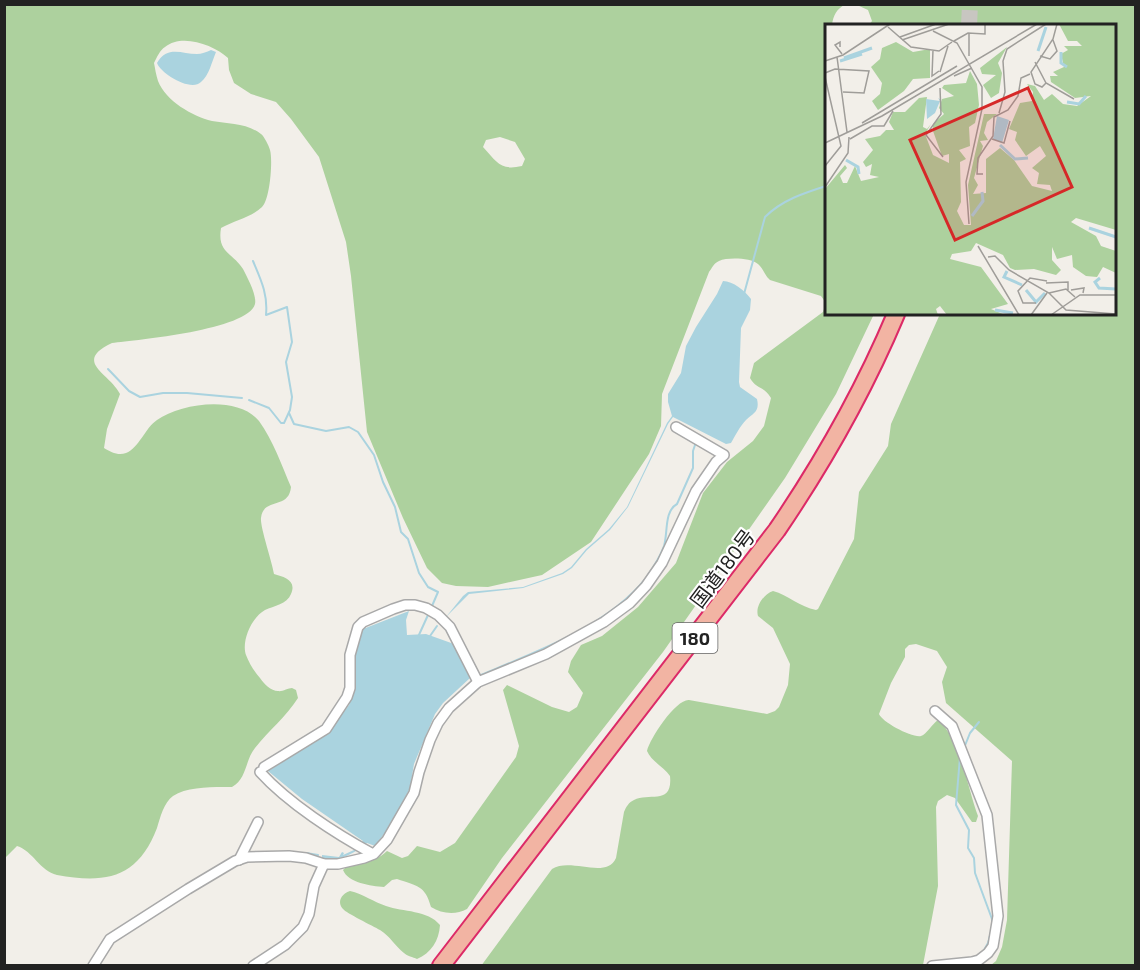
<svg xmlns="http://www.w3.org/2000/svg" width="1140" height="970" font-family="'Exo 2','Noto Sans JP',sans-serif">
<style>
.forest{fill:#add19e;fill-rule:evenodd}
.water{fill:#aad3df}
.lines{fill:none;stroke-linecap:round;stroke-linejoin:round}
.stream{stroke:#aad3df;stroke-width:2}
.trunk-tunnel{stroke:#c8c6c1;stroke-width:16;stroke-dasharray:16 8;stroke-linecap:butt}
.minor-casing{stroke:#a9a9a9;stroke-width:12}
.trunk-casing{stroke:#dc2a67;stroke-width:20}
.minor{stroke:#fff;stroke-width:9}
.trunk{stroke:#f2b4a3;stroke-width:16}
.labels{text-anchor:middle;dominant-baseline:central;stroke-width:4.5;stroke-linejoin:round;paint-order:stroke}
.shield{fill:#fff;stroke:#646464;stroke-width:1.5}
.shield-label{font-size:18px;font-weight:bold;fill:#222}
.street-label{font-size:20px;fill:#222;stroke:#fff}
.inset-river{fill:none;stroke:#aad3df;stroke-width:3}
.inset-road{fill:none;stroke:#9f9d99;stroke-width:1.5}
.view{fill:#d62828;fill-opacity:0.15;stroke:#d62828;stroke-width:3}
.inset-edge{fill:none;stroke:#222;stroke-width:3}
</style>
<rect width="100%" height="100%" fill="#f2efe9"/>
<!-- forest -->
<g class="forest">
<path d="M5,5H845C837,8 833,16 832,25L826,26V314H874L836,394L785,478L663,652L502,858L467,909C456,915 442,914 431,907C425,885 417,886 397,879L392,880L384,887C371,886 348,883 343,870C353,860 372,866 387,851L402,858L408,856L417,846L440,852L455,843L516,757L519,746L503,690L507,685L552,707L569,712L577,707L583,693L568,672L571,661L581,645L602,636L638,607L676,563L703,493L727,462L753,441L764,426L771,398C764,386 756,389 750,378L754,363L823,312L826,303L821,296L770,280C764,275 764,269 758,264C751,258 728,257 719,261C714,263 712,268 709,272L662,394L661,426L649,454L591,542L542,575L488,587L456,586L442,583L427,568L403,518L367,432L351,276L346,242L319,157L291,119L276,102L251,94L234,83L229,70L228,58C214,45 182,33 165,47C160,50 157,57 154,63C155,68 156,75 158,81C166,101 192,116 212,121C228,124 247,123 261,134C264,136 269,146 270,150C273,160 270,200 262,207C250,218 235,220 221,228C217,253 232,252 243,269C247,277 257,295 255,304C248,330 137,340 112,343C72,362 110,373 120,394L107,429L104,448C111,452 118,456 126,453C139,448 145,428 157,420C181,403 238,395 259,421C273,440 282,466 291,487C289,510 263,497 261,518C260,527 272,561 274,574C284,577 297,580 291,594C287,604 274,606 265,610C252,617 241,641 246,655C249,663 254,671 260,678C264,684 271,691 278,691C282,692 288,688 292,688L296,690L298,698C286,717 269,730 255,748C245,760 247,779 232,787C215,787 188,786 173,796C164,802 160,818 157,828C138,878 106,884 57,875C40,871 33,851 17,846L5,858ZM500,137L515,142L525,159L522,166C500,171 497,162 483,147L486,140Z"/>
<path d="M857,5H1135V965H991L996,961L1002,947L1007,920L1012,761L946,703L942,682L947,667L937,651L916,644L909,645L905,649V657L891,683L879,714C882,722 912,738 921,736C927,734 932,724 938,720C960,738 968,790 978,816L976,822H972L955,798L947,795L938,801L936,807L938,886L923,965L481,966L552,869C571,857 606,880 616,858L624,812C626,807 629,802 634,800C649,792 673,806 670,776C664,767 651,761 647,751C650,738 676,699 689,700L767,714L775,711L779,707L788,685L790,664L773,628L758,616C755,606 764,594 773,591C788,595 800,607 816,610L818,609L854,539L859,492L888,446L891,424L940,314H1114V26L869,25L872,21L868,10Z"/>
<path d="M350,891C363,894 374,902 386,906C403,912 428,910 440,925C439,941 431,953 417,959C413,957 407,956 404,953C395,946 390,936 380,930C373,926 346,913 343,909C336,901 343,893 350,891Z"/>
</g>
<!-- water -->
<g class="water">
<path d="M211,50L216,52C212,61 209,76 201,82C191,92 161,74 157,63C167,45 182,54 197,54C201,54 207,52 211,50Z"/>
<path d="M723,281C733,281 745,291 751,299L750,310L741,328L739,382L740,387L757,399C760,412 753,413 746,420C740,426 735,436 731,443L726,444L673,417L668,424L628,507L610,530L587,550L572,568L563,574L523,588L469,594L446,617L463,596L468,592L523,587L562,573L571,567L586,549L609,529L627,507L667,423L672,416L668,402V394L681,373L686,346L696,327L717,294Z"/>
<path d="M409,611L406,620L407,635L426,634L454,644L470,678L443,703L435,714L414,764L410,788L390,826L375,846L367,843C352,855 341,861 322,858V855L339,857L342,852L344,853L343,855L354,850L363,841L302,799L268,771L326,735L349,705L354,690L356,649L363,629Z"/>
</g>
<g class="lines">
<!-- stream -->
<g class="stream">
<path d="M744,294L765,217C782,200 804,193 826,186"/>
<polyline points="108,369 129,391 140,397 163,393 187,393 242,398"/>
<path d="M249,400L269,408L281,423H284L290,410L292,397L286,362L292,342L287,307L266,315C268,294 261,280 253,261"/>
<polyline points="289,413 294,424 326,431 349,427 358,432 374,455 383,482 395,507 401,532 408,539 419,573 428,587 438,592 432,606"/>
<polyline points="430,636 437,626"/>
<polyline points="418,637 428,615"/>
<path d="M478,676C534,653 607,627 646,578C653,568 660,557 664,546C668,533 664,511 677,504L693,468V451L696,442"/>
<polyline points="964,748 970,733 979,722"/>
<polyline points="960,757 956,805 969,830 968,848 974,858 975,873 992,919 992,927"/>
<polyline points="306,853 318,855"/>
<polyline points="284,951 290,947"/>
<polyline points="983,952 988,943 991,932"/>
</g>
<!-- trunk-tunnel -->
<polyline class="trunk-tunnel" points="969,26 970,4"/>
<!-- minor casing -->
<g class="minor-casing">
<g id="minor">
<polyline points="264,767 326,729 347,697 350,688 350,655 358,627 363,622 393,609 405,605 415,605 426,608 438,615 450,627 478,682"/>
<path d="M260,772C288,803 336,834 373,854"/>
<polyline points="239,860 258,822"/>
<polyline points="93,966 110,939 188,889 235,861 247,857 289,856 306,858 324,864 338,864 364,858 374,854 387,840 414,793 419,772 430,740 438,723 449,708 478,682 546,654 604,622 630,603 646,586 662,563 696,491 716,462 724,455 676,427"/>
<polyline points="253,966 285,945 303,927 309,914 314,886 324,864"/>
<polyline points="932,966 972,962 979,960 988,953 993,946 998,916 987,815 952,726 935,711"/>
</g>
</g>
<!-- trunk casing -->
<g class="trunk-casing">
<path id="trunk" d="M441,966L777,530C824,461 864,390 896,314"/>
</g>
<!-- minor -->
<use href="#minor" class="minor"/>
<!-- trunk -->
<use href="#trunk" class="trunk"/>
</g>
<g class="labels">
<!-- shield labels -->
<rect class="shield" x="672.5" y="623" width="45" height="30" rx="4.5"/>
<g class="shield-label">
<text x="695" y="638">180</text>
</g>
<!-- street labels -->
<g class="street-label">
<text transform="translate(722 568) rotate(-53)">国道180号</text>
</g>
</g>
<!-- overview -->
<g transform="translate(825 24)">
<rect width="291" height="291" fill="#f2efe9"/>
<path d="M234,0H291V206L251,194L246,198L271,212L276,222L291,227V249L278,243L272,253L261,252L248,243L247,231L232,235L227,223V236L236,246L231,251L209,245L190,246L185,244L178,231L151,219L146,227L127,230L125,235L156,243L183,280L166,285L180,291H122L115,282L111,285L113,291H0V165L20,141L22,144L15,152L18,159H22L30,142L36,157L54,153L45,151L47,140L41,143L38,138L48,126L40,115L55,112L61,106H69L64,98L68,88H80L94,74L102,73L98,103L102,105L106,100L100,110L108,131L124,139V130L117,132L108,107V100L119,90L114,84L117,75L129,72L117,64L119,61L141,59L145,47L152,60L154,81L150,99L144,103L145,122L134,126L141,135L135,138L136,178L132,187L139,201H146L143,161L159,90H172L162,98L159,109L163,116L155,117L158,122L149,154L153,161L148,170L161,169V135L175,124L189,136L207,162L227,167L225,161L212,160L214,149L207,144L221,132L215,122L201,132L190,116L192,108L184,105L195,79L207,77L208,68L202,60L210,62L219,76L227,70L238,80L252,82L266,72L250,74L226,58L225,52H233L228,48L239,43L236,30L243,26L239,22H257L252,17H243ZM71,18L88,28L105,25V54L88,55L79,67L53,86L47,77L55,70L57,59L46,43L55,35L57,24ZM182,23L173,39L177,49L174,69L166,74L158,61L171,51L157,50L155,44Z" fill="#add19e"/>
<path d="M115,70L113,74L116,76L115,77L110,89L102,95L101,75L115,77L113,74ZM172,92L184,96L177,119L168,115Z" fill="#aad3df"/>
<path class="inset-river" d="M213,27L221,3M236,28V39L242,43M19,34L47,24M15,37L37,30M242,78L254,80L261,72M175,121L190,135L203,134M21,136L33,143L34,150M147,192L158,177L157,168M264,204L291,213M182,247L179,253L197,261M275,254L270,258L274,264L291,265M201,266L211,278L220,269M170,286L188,289"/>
<path class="inset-road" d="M63,3L86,23L114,27L127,18M108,7L132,19L157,63V85L141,158L144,200M144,9V32M75,13L111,0M77,16L124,0M129,17L143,9L160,10V0M15,23V18L10,21L17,30M108,26L107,52L114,47M215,32L225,35L232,27L228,16M12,33L22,108M0,37L18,31L65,0M210,38L221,59L249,75M115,48L123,22M0,49L10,45L44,47L39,69L18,68M129,52L147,44M0,53L16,122L0,142M221,59L217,63L210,60L206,48L228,15L232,0M115,64L116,90L101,111L118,133M174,89L180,68L178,37L182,25L221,0M37,99L132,42M25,115L47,102H59L68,87M167,115L179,119L185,97M0,119L57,92L212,0M158,150H152L153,134L168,112L169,93L183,86L193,72L196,54L205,50M0,163L23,129L24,113M153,222L194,291M163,233L170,232L184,246L224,269L241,286L291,290M221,259L243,258V266M246,266L259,264L258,269M224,269L241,265L250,273M211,279H198L193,267L205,254L222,257M206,291L222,269M226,291L255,271H291"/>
<path class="view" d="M203,64L247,163L130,216L85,116Z"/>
<rect width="291" height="291" class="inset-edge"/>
</g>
<!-- border -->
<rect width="1140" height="970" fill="none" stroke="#222222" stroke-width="12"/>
</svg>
